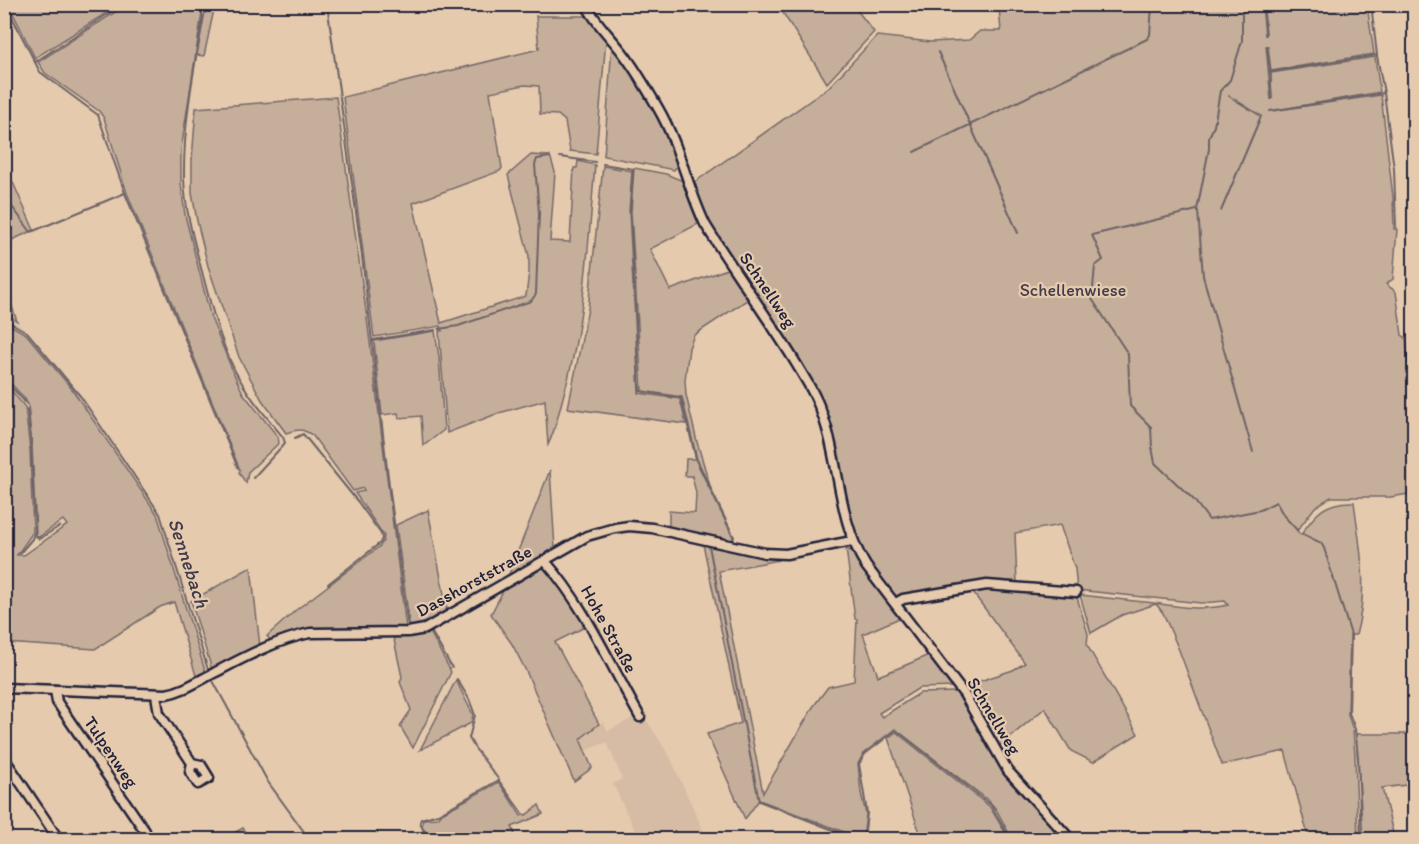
<svg xmlns="http://www.w3.org/2000/svg" width="1419" height="844" font-family="Itim,sans-serif">
<style>
.built{fill:#d6bca4}
.green{fill:#c6af9a;stroke:#74686a;stroke-width:1.5}
.lines{fill:none;stroke-linecap:round;stroke-linejoin:round}
.stream{stroke:#6c6266;stroke-width:2}
.minor-casing{stroke:#22223b;stroke-width:13}
.minor{stroke:#e5caad;stroke-width:8}
.labels{text-anchor:middle;dominant-baseline:central;stroke-width:4.5;stroke-linejoin:round;paint-order:stroke}
.street-label{font-size:18px;fill:#22223b;stroke:#e5caad}
.park-label{font-size:18px;fill:#433e4e;stroke:#e5caad}
.water-label{font-size:20px;font-style:italic;fill:#413c4d;stroke:#e5caad}
</style>
<rect width="100%" height="100%" fill="#e5caad"/>
<filter id="ink" filterUnits="userSpaceOnUse"><feTurbulence type="fractalNoise" baseFrequency=".0167" numOctaves="2"/><feDisplacementMap in="SourceGraphic" scale="12" xChannelSelector="R" yChannelSelector="G"/><feConvolveMatrix kernelMatrix="1 2 1 2 8 2 1 2 1" color-interpolation-filters="sRGB"/></filter>
<g filter="url(#ink)">
<!-- built -->
<polygon class="built" points="642,713 670,757 707,839 639,839 613,784 622,779 607,742 585,751 580,739 603,722 608,731"/>
<!-- green -->
<g class="green">
<polygon points="9,5 119,5 35,58"/>
<polygon points="126,5 190,5 202,13 181,150 181,184 185,215 211,318 233,372 243,393 278,437 279,443 248,472 246,483 239,473 240,470 127,193 104,118 99,111 45,73 38,62"/>
<polygon points="193,5 215,5 204,56 197,55 205,12"/>
<polygon points="778,5 853,5 874,32 827,83"/>
<path d="M982,5H1262L1265,36L1264,5H1367L1374,54L1271,71L1268,46H1266L1271,100V73L1375,57L1380,92L1272,111L1381,95L1393,197L1394,229H1397L1393,279L1386,284L1396,292L1402,335L1406,338L1412,398L1414,399V493L1391,497H1331L1315,507L1297,531L1301,535C1315,513 1326,501 1354,502C1360,549 1369,588 1356,635H1350L1348,715L1353,730L1355,756L1358,839H1309L1285,751L1222,765L1179,650L1163,613L1156,604L1122,615L1091,633L1080,595C1104,598 1129,600 1154,603C1179,607 1202,611 1228,605L1225,601L1201,603L1077,590L1075,569L1060,525L1015,533L1017,584L895,597L860,549L852,528L835,443L829,421L806,372L774,319L716,236L707,220L692,184L828,88L877,36L931,42L969,40L980,31H1001L999,8H982Z"/>
<path d="M536,16H589L606,39L596,154L570,151L565,121L558,115L540,114L539,86L524,85L490,92L502,168L500,171L413,203L441,323L526,296L529,272V256L508,175L531,155L550,156L555,172L550,241L570,242L574,168H577L578,161L595,165C588,244 585,325 562,401C558,416 555,431 548,445L545,400L499,413L447,433L439,331H442L441,326L374,337L343,97L539,49Z"/>
<path d="M612,45C640,81 662,121 677,165L674,170L604,156Z"/>
<path d="M336,97L366,311L406,628C359,629 317,625 271,641L267,636L296,610L380,546L383,541L384,536L355,493L364,491L363,488L353,491L313,436C303,428 298,429 286,433L262,400L239,357L208,266L197,221L192,193V160L196,108Z"/>
<polygon points="603,166 632,171 629,212 639,393 680,399 686,424 568,408 588,309"/>
<polygon points="634,168 666,174 683,181 700,223 650,249 670,290 730,268 750,298 694,335 689,348 685,380 686,395 697,442 711,489 697,459 682,397 642,391 631,212"/>
<polygon points="7,169 34,230 5,243 4,170"/>
<polygon points="5,286 17,321 5,314"/>
<polygon points="5,322 26,334 72,389 157,514 206,674 197,679 174,602 160,607 95,649 5,643 5,383 25,407 30,450 33,532 17,555 24,555 67,525 63,520 39,537 36,535 32,445 28,405 25,399 5,377"/>
<polygon points="435,331 439,357 444,430 423,446 421,416 399,418 398,413 382,415 374,341"/>
<polygon points="686,459 695,459 733,537 732,540 669,527 669,511 695,513 696,493 692,476 685,476"/>
<polygon points="550,470 555,549 507,579"/>
<polygon points="428,510 447,610 428,623 410,628 396,525"/>
<path d="M703,544L779,560L719,571L763,793L813,707L828,687L854,681L857,619H855L846,548L854,553L902,617L863,634L878,676C896,669 913,663 930,654L954,687L919,688L879,713L882,717L920,693L957,692L1005,773L1066,839H1012L996,809L988,800L895,729L864,753L858,764L861,793L866,814L863,839L759,800L745,819L707,734L741,723Z"/>
<polygon points="251,567 260,647 212,670 191,601"/>
<polygon points="543,568 551,572 587,626 555,642 599,724 580,739 592,768 574,781 526,671 512,644 491,614 503,591"/>
<polygon points="987,587 1076,594 1088,634 1087,645 1138,734 1093,762 1071,751 1045,708 997,748 962,687 1013,670 1025,663 971,590"/>
<polygon points="429,630 451,672 413,748 400,726 411,710 400,682 402,677 393,635 413,635"/>
<polygon points="456,680 473,715 471,723 420,750"/>
<polygon points="896,732 990,807 1009,839 922,839 888,738"/>
<polygon points="1356,734 1414,734 1414,784 1382,788 1393,833 1363,838"/>
<polygon points="499,782 521,816 524,814 526,815 539,805 543,814 512,827 517,839 430,839 422,826 423,819 438,818 442,813"/>
<polygon points="243,828 251,839 223,839"/>
</g>
<g class="lines">
<!-- stream -->
<g class="stream">
<polyline points="5,4 6,5"/>
<path d="M194,4L201,8L203,17C194,70 183,124 184,179C185,209 193,238 201,268C210,302 219,339 235,371C248,396 266,416 283,437L285,443L253,478"/>
<polyline points="327,4 361,248 389,485 408,627"/>
<polyline points="1242,4 1242,41 1230,80 1220,91 1214,126 1209,137 1209,149 1197,210 1092,235 1103,260 1095,266 1092,299 1128,354 1130,406 1151,427 1152,447 1155,463 1194,500 1209,520 1260,510 1276,502 1284,516 1297,530"/>
<polyline points="1263,4 1266,35"/>
<polyline points="8,9 40,72 98,115 125,193"/>
<polyline points="1267,46 1270,72"/>
<polyline points="938,52 1018,233"/>
<polyline points="35,62 123,4"/>
<polyline points="1384,93 1394,169 1396,227"/>
<polyline points="1272,99 1270,72 1377,55 1371,4"/>
<polyline points="1270,111 1384,93 1377,56"/>
<polyline points="914,152 1147,39 1150,35 1152,4"/>
<polyline points="560,157 595,162"/>
<polyline points="603,164 633,169 630,212 640,391 681,398 696,459 734,537 733,540"/>
<polyline points="4,196 31,232 125,193 238,468"/>
<polyline points="1198,211 1203,276 1253,452"/>
<polyline points="1221,211 1261,116 1229,96"/>
<polyline points="4,319 27,332 81,397 160,514 209,673"/>
<polyline points="439,329 458,326 531,301 536,294 539,213 535,165 537,159 550,157"/>
<polyline points="373,340 435,330"/>
<polyline points="4,379 27,404"/>
<polyline points="295,438 303,434 358,502 381,534 382,538 380,543 328,584"/>
<polyline points="1302,534 1321,543 1324,548 1351,635 1349,713 1355,729 1358,757 1361,840"/>
<polyline points="35,535 39,539 60,526"/>
<polyline points="709,546 759,801 859,840"/>
<polyline points="20,553 32,539 35,532 31,445 27,409"/>
<polyline points="431,631 452,668"/>
<polyline points="212,679 268,782 310,840"/>
<polyline points="1009,764 1078,840"/>
<polyline points="499,781 522,813"/>
<polyline points="427,840 420,822 421,819 438,814 499,780 474,747 469,738 475,715 469,699 457,679"/>
<polyline points="864,840 867,813 859,764 865,754 896,730 991,805 1011,840"/>
</g>
<!-- minor casing -->
<g class="minor-casing">
<g id="minor">
<path d="M586,4C595,23 611,37 623,53C636,70 647,89 658,108C679,144 687,186 705,224C734,272 768,317 797,365C804,377 812,389 817,401C841,454 835,516 866,566L964,694L1008,771L1071,840"/>
<path d="M545,561C585,606 610,664 640,717"/>
<polyline points="896,603 903,599 987,585 1076,592"/>
<path d="M4,688L166,694C184,691 198,681 214,673C245,657 276,640 310,633L408,632L425,629L587,536L615,528L629,526L652,528L765,553L786,554L852,541"/>
<polyline points="55,690 57,702 145,831"/>
<polyline points="156,695 159,713 192,763 190,772 198,784 209,778 201,765 192,763"/>
<polyline points="4,758 59,840"/>
<polyline points="4,779 12,771"/>
</g>
</g>
<!-- minor -->
<use href="#minor" class="minor"/>
</g>
</g>
<g class="labels">
<!-- street labels -->
<g class="street-label">
<text transform="translate(768 290) rotate(56)">Schnellweg</text>
<text transform="translate(474 581) rotate(-29)">Dasshorststraße</text>
<text transform="translate(609 629) rotate(61)">Hohe Straße</text>
<text transform="translate(994 716) rotate(59)">Schnellweg</text>
<text transform="translate(111 752) rotate(56)">Tulpenweg</text>
</g>
<!-- park labels -->
<g class="park-label">
<text x="1073" y="290">Schellenwiese</text>
</g>
<!-- water labels -->
<g class="water-label">
<text transform="translate(189 563) rotate(72)">Sennebach</text>
</g>
</g>
<!-- margin -->
<rect width="1419" height="844" fill="none" stroke="#e5caad" stroke-width="24"/>
<rect x="12" y="12" width="1395" height="820" fill="none" stroke="#22223b" stroke-width="2" filter="url(#ink)"/>
</svg>
